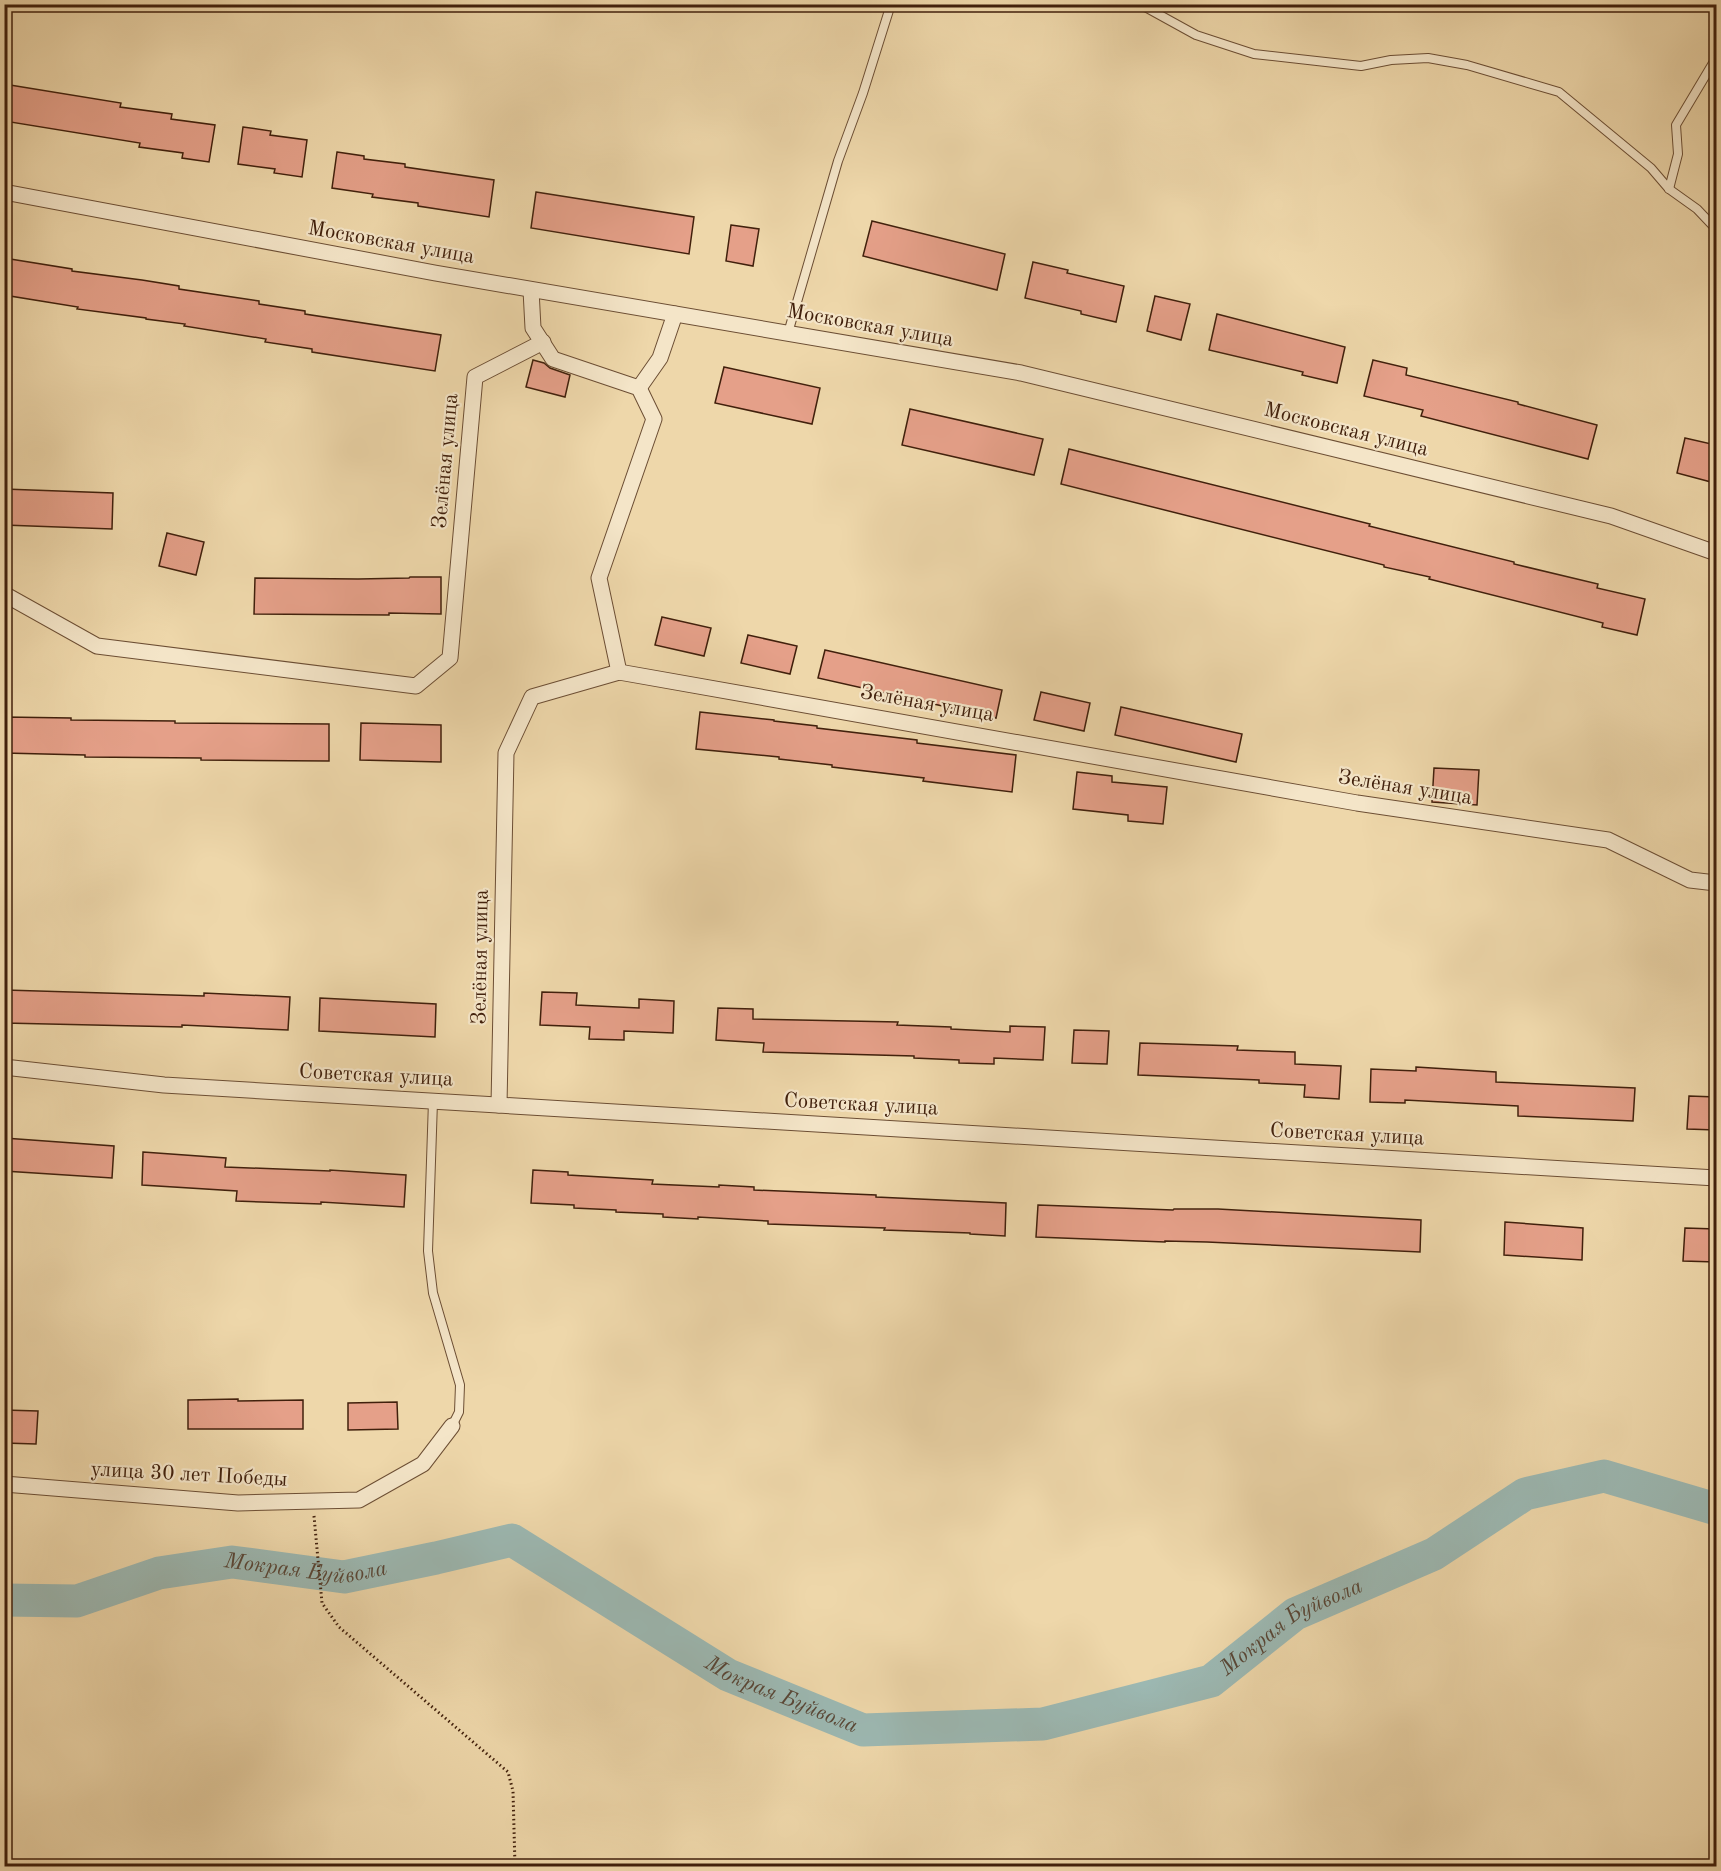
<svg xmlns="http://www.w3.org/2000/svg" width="1721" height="1871" font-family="'Old Standard TT',serif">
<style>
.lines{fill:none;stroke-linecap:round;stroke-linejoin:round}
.river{stroke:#9cb8b2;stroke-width:33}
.building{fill:#e5a089;stroke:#41200c;stroke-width:1.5}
.service-casing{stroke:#6c4e34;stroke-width:10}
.minor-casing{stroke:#6c4e34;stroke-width:17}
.path{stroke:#41200c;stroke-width:3;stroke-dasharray:1.5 3;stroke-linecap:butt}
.service{stroke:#f4e5c8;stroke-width:8}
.minor{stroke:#f4e5c8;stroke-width:15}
.labels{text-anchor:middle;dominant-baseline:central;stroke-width:4.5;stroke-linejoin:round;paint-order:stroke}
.street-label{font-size:21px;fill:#41200c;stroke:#f4e5c8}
.water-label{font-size:22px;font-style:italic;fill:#584636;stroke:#f4e5c8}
</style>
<rect width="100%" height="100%" fill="#eed7aa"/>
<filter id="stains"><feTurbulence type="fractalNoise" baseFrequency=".00333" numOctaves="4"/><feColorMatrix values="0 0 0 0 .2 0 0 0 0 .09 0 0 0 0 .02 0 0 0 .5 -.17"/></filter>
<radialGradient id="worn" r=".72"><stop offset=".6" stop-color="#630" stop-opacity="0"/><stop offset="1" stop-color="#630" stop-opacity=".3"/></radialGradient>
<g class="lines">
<!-- river -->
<path class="river" id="s1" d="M4,1600L77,1601L159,1573L232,1562L344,1577L436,1558L512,1540L728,1675L863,1730L1043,1724L1211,1681L1295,1614L1434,1554L1525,1494L1604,1476L1716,1509"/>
</g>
<!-- building -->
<g class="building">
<polygon points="10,85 121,103 120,107 172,114 171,119 215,125 209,162 182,158 183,153 139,147 140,143 4,121"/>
<polygon points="243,127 271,131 270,135 307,140 302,177 274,173 275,169 238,164"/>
<polygon points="337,152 364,156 364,159 405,164 405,167 494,180 489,217 418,206 418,203 372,197 373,194 332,188"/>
<polygon points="536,192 694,217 689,254 531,228"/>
<polygon points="872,221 1005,254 997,290 863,256"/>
<polygon points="731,225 759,229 753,266 726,261"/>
<polygon points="4,258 72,269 72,271 142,280 179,286 179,289 259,301 259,304 305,311 305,314 441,335 435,371 312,352 312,349 265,342 266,339 184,326 185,324 146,319 146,318 77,309 78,307 4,295"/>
<polygon points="1033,262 1068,270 1067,273 1124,286 1116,322 1081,314 1081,311 1025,298"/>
<polygon points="1155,296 1190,304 1181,340 1147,331"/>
<polygon points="1217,314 1345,347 1337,383 1302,375 1303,372 1209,350"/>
<polygon points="533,360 544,363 550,368 570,375 565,397 526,387"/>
<polygon points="1373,360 1407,368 1406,375 1518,402 1518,404 1597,425 1588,459 1421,416 1423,410 1364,396"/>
<polygon points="724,367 820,388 812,424 715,403"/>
<polygon points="910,409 1043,439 1034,475 902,445"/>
<polygon points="1685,438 1716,445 1716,460 1711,482 1677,473"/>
<polygon points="1069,449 1370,524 1369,526 1514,562 1514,564 1598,584 1597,588 1645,599 1637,635 1602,627 1603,623 1429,579 1430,577 1384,567 1384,565 1061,484"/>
<polygon points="4,489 113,493 112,529 4,525"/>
<polygon points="167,533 204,542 196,575 159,566"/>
<polygon points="410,577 441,577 441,614 389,613 389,615 254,614 255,578 358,579 409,578"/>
<polygon points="662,617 711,628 704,656 655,645"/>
<polygon points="748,635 797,646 790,674 741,663"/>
<polygon points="825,650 1002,690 996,718 818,678"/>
<polygon points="1041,692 1090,703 1084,731 1034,720"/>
<polygon points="1121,707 1242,734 1236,762 1115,735"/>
<polygon points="700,712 774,720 774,721 817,726 817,728 917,740 917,743 1016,755 1012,792 923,781 924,778 832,767 832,765 779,759 779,757 696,749"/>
<polygon points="4,717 71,718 71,720 175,721 175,723 329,724 329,761 201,760 201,758 85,757 85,755 4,753"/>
<polygon points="361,723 441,725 441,762 360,760"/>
<polygon points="1434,768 1479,770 1477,805 1432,802"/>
<polygon points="1077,772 1112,776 1112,782 1167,787 1163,824 1128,821 1128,815 1073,809"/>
<polygon points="5,990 204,996 204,993 290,997 288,1030 182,1025 182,1027 4,1023"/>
<polygon points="542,992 577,993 576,1005 639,1008 639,999 674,1001 673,1033 624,1031 624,1040 589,1039 590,1027 540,1025"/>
<polygon points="320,998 436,1004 435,1037 319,1031"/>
<polygon points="718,1008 753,1009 753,1019 898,1022 897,1025 951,1027 951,1029 1010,1032 1010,1026 1045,1027 1043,1060 994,1058 994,1064 959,1063 959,1060 914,1058 914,1056 763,1052 764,1043 716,1040"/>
<polygon points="1074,1030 1109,1031 1107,1064 1072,1063"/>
<polygon points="1140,1043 1238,1046 1237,1050 1295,1052 1295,1064 1341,1066 1339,1099 1304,1097 1305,1085 1259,1083 1259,1080 1138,1075"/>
<polygon points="1416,1067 1496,1072 1496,1082 1635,1088 1633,1121 1518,1116 1518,1106 1405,1100 1405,1103 1370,1102 1371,1069 1416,1071"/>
<polygon points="1689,1096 1716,1097 1716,1130 1687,1129"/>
<polygon points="4,1138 114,1146 112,1178 4,1171"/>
<polygon points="143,1152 226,1158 225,1167 330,1171 330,1170 406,1175 404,1207 321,1202 321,1204 236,1201 237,1191 142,1185"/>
<polygon points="533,1170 568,1172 568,1175 653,1180 652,1184 719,1187 719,1185 754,1187 754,1190 876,1195 876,1197 1006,1203 1005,1236 970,1234 970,1233 884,1230 885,1228 768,1224 768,1221 698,1217 698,1219 663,1217 663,1214 616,1212 616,1210 574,1208 574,1205 531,1203"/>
<polygon points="1038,1205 1173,1210 1174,1209 1218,1209 1421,1220 1420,1252 1207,1242 1165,1241 1165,1242 1036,1237"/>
<polygon points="1505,1222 1583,1228 1582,1260 1504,1255"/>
<polygon points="1685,1228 1716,1229 1716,1262 1683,1261"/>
<polygon points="238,1399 238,1401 303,1400 303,1429 188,1429 188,1400"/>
<polygon points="397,1402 398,1429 348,1430 348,1403"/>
<polygon points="4,1410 38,1411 36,1444 4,1443"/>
</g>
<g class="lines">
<!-- service casing -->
<g class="service-casing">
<g id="service">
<polyline points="1134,4 1147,8 1196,35 1254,54 1361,66 1391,60 1428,58 1467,65 1559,92 1651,168 1669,189 1697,209 1716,229"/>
<polyline points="1669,189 1678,154 1676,125 1716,58"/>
<polyline points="788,333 838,161 863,93 891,4"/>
<polyline points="433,1101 428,1251 433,1293 460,1385 459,1412 452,1426"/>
</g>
</g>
<!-- minor casing -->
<g class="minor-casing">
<g id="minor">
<polyline points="4,192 435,273 1021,373 1611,516 1716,553"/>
<polyline points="531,290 533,328 553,359 639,388 654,419 599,578 619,672"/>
<polyline points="639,388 660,358 675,314"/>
<polyline points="4,594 97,646 416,686 450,658 475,377 543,342"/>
<polyline points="4,1067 164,1085 1716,1178"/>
<polyline points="499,1105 506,753 532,697 619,672 1357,803 1608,840 1690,880 1716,883"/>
<polyline points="4,1484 238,1503 359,1500 423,1464 452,1426"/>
</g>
</g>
<!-- path -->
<polyline class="path" points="314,1516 322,1603 339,1627 508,1772 513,1791 515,1866"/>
<!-- service -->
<use href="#service" class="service"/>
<!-- minor -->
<use href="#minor" class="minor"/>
</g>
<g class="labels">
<!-- street labels -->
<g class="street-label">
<text transform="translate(391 243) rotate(10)">Московская улица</text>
<text transform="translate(870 326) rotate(10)">Московская улица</text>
<text transform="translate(1346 430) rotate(14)">Московская улица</text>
<text transform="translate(446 461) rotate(-85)">Зелёная улица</text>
<text transform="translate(927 704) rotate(10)">Зелёная улица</text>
<text transform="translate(1405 788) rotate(9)">Зелёная улица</text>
<text transform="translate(481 957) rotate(-89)">Зелёная улица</text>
<text transform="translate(376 1076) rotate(3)">Советская улица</text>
<text transform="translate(861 1105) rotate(3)">Советская улица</text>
<text transform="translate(1347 1135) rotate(3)">Советская улица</text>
<text transform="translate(189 1475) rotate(3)">улица 30 лет Победы</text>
</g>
<!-- water labels -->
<g class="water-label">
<text stroke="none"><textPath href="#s1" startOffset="308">Мокрая Буйвола</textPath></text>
<text stroke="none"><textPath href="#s1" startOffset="1370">Мокрая Буйвола</textPath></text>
<text stroke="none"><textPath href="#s1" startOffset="830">Мокрая Буйвола</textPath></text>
</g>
</g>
<!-- margin -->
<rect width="1721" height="1871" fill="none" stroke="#eed7aa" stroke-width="24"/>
<rect x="6" y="6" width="1709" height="1859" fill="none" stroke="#41200c" stroke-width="3"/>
<rect x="12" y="12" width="1697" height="1847" fill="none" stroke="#41200c" stroke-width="1.5"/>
<rect width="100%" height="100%" filter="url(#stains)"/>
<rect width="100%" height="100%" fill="url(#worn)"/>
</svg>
